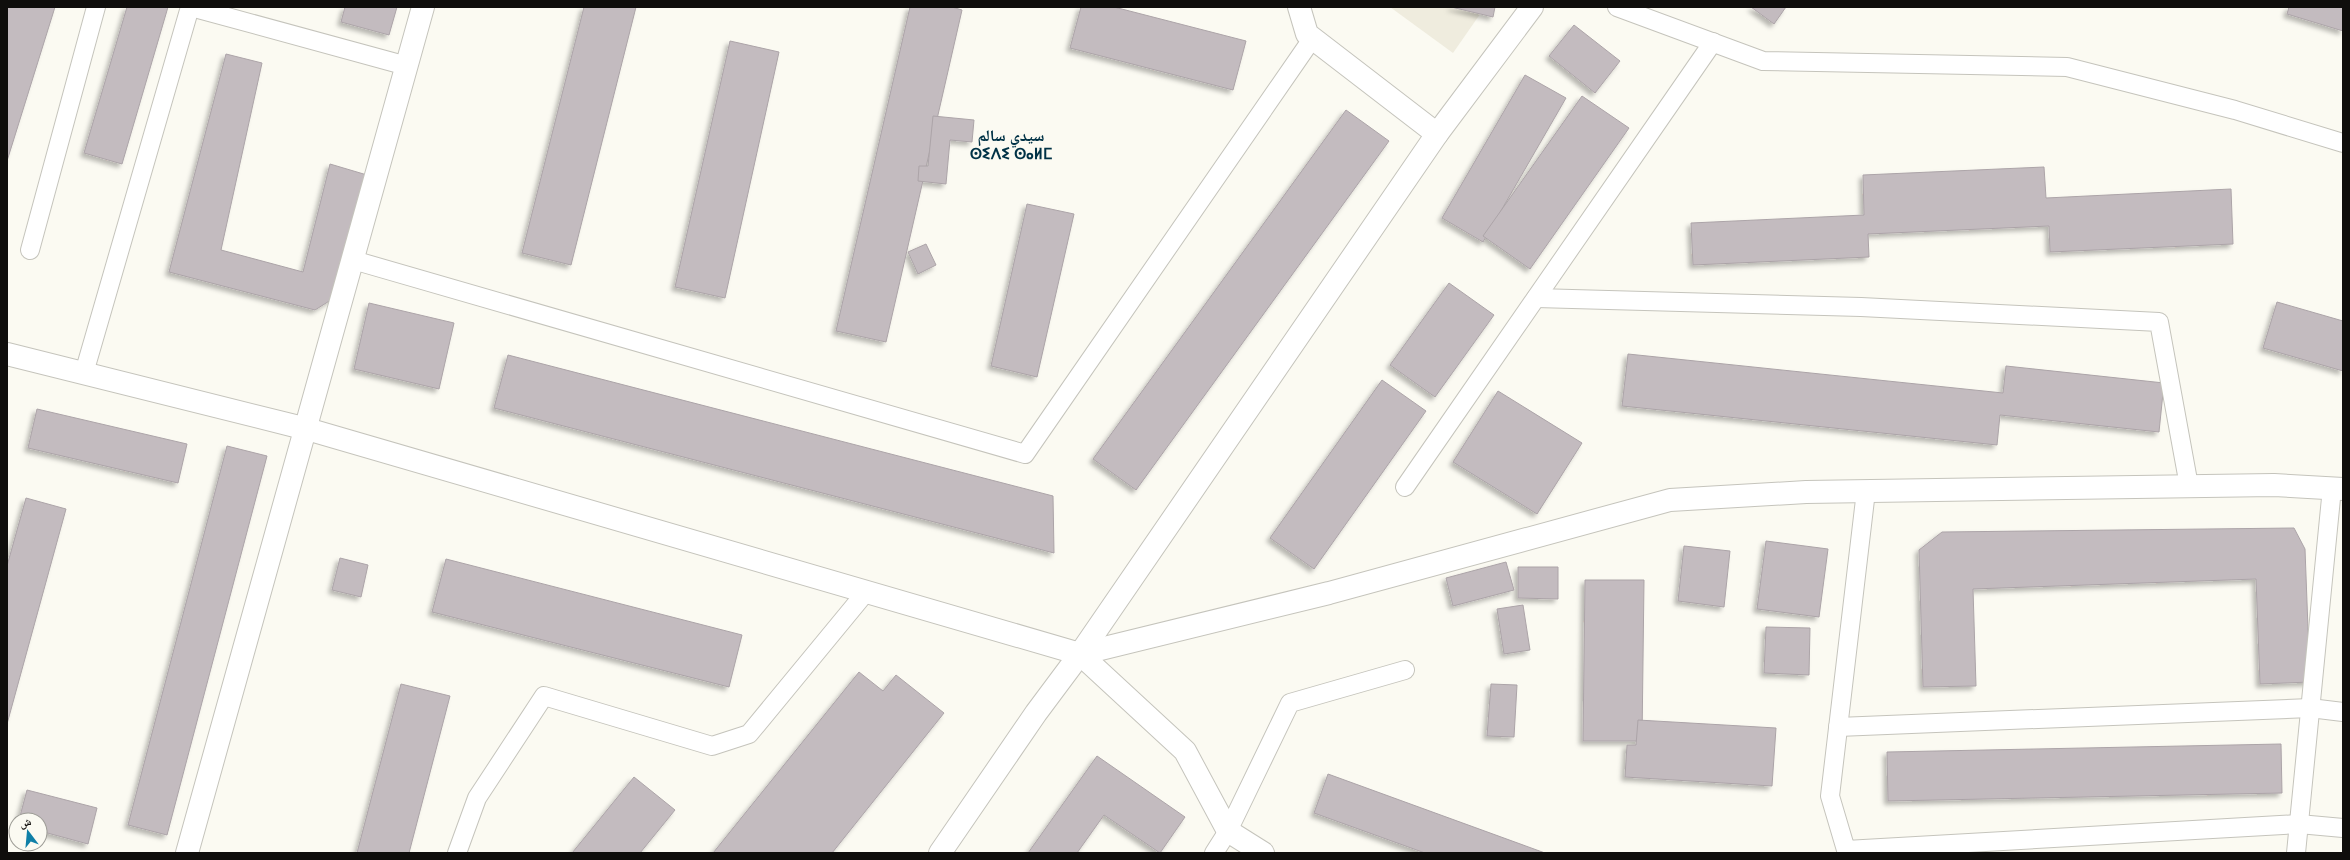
<svg xmlns="http://www.w3.org/2000/svg" width="2350" height="860" font-family="'Golos Text','Noto Naskh Arabic','Noto Sans Tifinagh',sans-serif">
<style>
.built{fill:#efecde}
.building{fill:#c3bbbf;stroke:#aca4a8;filter:url(#shadow)}
.lines{fill:none;stroke-linecap:round;stroke-linejoin:round}
.lane-casing{stroke:#c5c4bc;stroke-width:20}
.street-casing{stroke:#c5c4bc;stroke-width:24}
.lane{stroke:#fff;stroke-width:18}
.street{stroke:#fff;stroke-width:22}
.labels{text-anchor:middle;dominant-baseline:central;stroke-width:3;stroke-linejoin:round;paint-order:stroke}
.district-label{font-size:16px;font-weight:bold;fill:#003246;stroke:#fbfaf2}
</style>
<defs>
<filter id="shadow"><feDropShadow dx="-3.5" dy="3.5" stdDeviation="2" flood-color="#0004"/></filter>
</defs>
<rect width="100%" height="100%" fill="#fbfaf2"/>
<!-- built -->
<polygon class="built" points="1390,7 1485,7 1453,53"/>
<!-- building -->
<g class="building">
<polygon points="8,7 55,7 7,161 7,9"/>
<polygon points="127,7 168,7 122,164 84,153"/>
<polygon points="345,7 397,7 389,35 341,22"/>
<polygon points="584,7 636,7 571,265 522,253"/>
<polygon points="910,7 952,7 962,10 886,342 836,331"/>
<polygon points="1081,7 1114,7 1246,41 1233,90 1070,48"/>
<polygon points="1451,7 1495,7 1493,17"/>
<polygon points="1751,7 1786,7 1774,24"/>
<polygon points="2289,7 2343,7 2343,31 2287,14"/>
<polygon points="1574,25 1620,61 1595,93 1549,56"/>
<polygon points="730,41 779,52 725,298 675,287"/>
<polygon points="226,54 262,63 221,250 303,272 330,164 367,175 334,298 315,310 169,272"/>
<polygon points="1525,75 1566,98 1483,242 1442,218"/>
<polygon points="1582,96 1629,128 1530,269 1483,236"/>
<polygon points="1346,110 1389,141 1136,490 1093,459"/>
<polygon points="933,116 974,120 972,142 950,140 946,184 918,181 919,166 928,166"/>
<polygon points="2044,167 2046,198 2231,189 2233,244 2050,252 2049,226 1868,234 1869,257 1693,265 1691,223 1864,215 1863,175"/>
<polygon points="1027,204 1074,214 1037,377 991,366"/>
<polygon points="926,244 936,265 918,274 908,252"/>
<polygon points="1449,283 1494,315 1435,397 1390,365"/>
<polygon points="2277,302 2343,321 2343,371 2263,348"/>
<polygon points="369,303 454,323 439,389 354,369"/>
<polygon points="1628,354 2003,393 2006,366 2164,383 2159,432 2000,415 1997,445 1622,406"/>
<polygon points="508,355 1053,496 1054,553 494,408"/>
<polygon points="1382,380 1426,411 1314,569 1270,538"/>
<polygon points="1498,391 1582,443 1537,514 1453,462"/>
<polygon points="37,409 187,444 178,483 28,448"/>
<polygon points="227,446 267,456 167,835 128,825"/>
<polygon points="26,498 66,509 7,724 7,566"/>
<polygon points="2294,528 2305,549 2310,682 2260,684 2256,579 1973,589 1976,686 1923,687 1919,550 1942,532"/>
<polygon points="1766,541 1828,549 1819,617 1757,609"/>
<polygon points="1684,546 1730,551 1724,607 1678,601"/>
<polygon points="340,558 368,565 361,597 332,590"/>
<polygon points="446,559 742,635 729,687 432,612"/>
<polygon points="1506,562 1514,590 1453,606 1446,578"/>
<polygon points="1518,567 1558,567 1558,599 1518,598"/>
<polygon points="1585,580 1644,580 1642,741 1583,741"/>
<polygon points="1523,605 1530,650 1504,654 1497,609"/>
<polygon points="1766,627 1810,628 1809,675 1764,673"/>
<polygon points="859,672 883,691 896,675 944,713 832,853 713,853"/>
<polygon points="401,684 450,696 409,853 357,853"/>
<polygon points="1491,684 1517,685 1514,737 1487,736"/>
<polygon points="1638,720 1776,728 1772,786 1625,777 1627,745 1636,745"/>
<polygon points="2281,744 2282,793 1888,801 1887,752"/>
<polygon points="1097,756 1185,817 1160,853 1104,815 1077,853 1028,853"/>
<polygon points="1328,774 1545,853 1425,853 1314,813"/>
<polygon points="634,777 675,810 640,853 572,853"/>
<polygon points="27,790 97,808 88,844 40,831 40,820 19,820"/>
</g>
<g class="lines">
<!-- lane casing -->
<g class="lane-casing">
<g id="lane">
<polyline points="191,7 407,66"/>
<polyline points="1617,7 1763,61 2067,67 2235,110 2343,143"/>
<polyline points="30,250 96,7"/>
<polyline points="353,260 1025,454 1312,39"/>
<polyline points="1536,298 1861,307 2159,322 2189,486"/>
<polyline points="84,373 190,7"/>
<polyline points="1405,487 1713,42"/>
<polyline points="1866,491 1830,796 1846,850 2299,824 2343,828"/>
<polyline points="1838,727 2310,708 2343,712"/>
<polyline points="457,853 477,798 544,696 712,746 749,734 866,592"/>
<polyline points="1214,853 1228,831 1290,703 1405,670"/>
<polyline points="2296,853 2332,488"/>
</g>
</g>
<!-- street casing -->
<g class="street-casing">
<g id="street">
<polyline points="1299,7 1307,34 1437,134"/>
<polyline points="7,354 307,429 1080,654 1185,751 1228,831 1263,853"/>
<polyline points="1080,654 1437,134 1532,7"/>
<polyline points="187,853 423,7"/>
<polyline points="940,853 1036,713 1080,654 1329,593 1670,500 1806,492 2274,485 2343,489"/>
</g>
</g>
<!-- lane -->
<use href="#lane" class="lane"/>
<!-- street -->
<use href="#street" class="street"/>
</g>
<g class="labels">
<!-- district labels -->
<g class="district-label">
<text x="1011" y="135">سيدي سالم<tspan x="1011" dy="18">ⵙⵉⴷⵉ ⵙⴰⵍⵎ</tspan></text>
</g>
</g>
<!-- border -->
<rect width="2350" height="860" fill="none" stroke="#0f0e0c" stroke-width="16"/>
<!-- north arrow -->
<g transform="translate(28 832) rotate(344)"><circle r="19" fill="#fbfaf2" stroke="#9d9c96"/>
<path d="M0-3L7 15L0 10L-7 15Z" fill="#0f7fa7"/>
<text y="-6" font-size="11" font-weight="bold" text-anchor="middle" fill="#0f0e0c">ش</text>
</g>
</svg>
